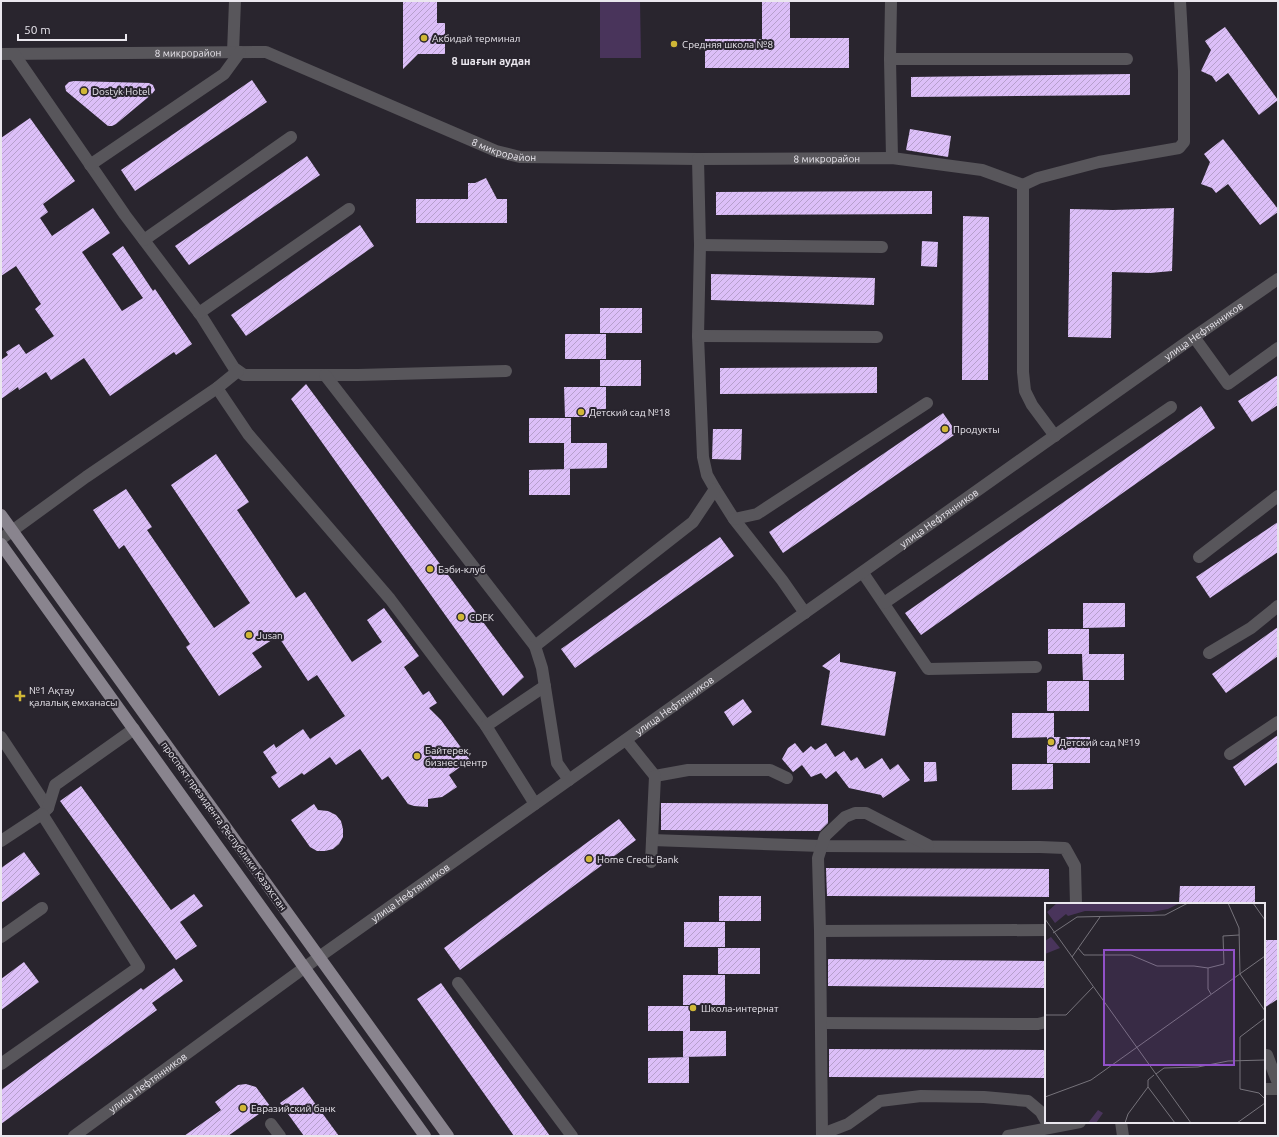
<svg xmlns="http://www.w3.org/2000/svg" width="1279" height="1137" font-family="Ubuntu,sans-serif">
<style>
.park{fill:#49345b}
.building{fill:url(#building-hatch)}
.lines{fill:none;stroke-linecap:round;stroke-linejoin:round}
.minor{stroke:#58565b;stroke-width:12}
.major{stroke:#89848e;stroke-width:12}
.poi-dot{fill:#d0b736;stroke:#29252e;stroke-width:1.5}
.labels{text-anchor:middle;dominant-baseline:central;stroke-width:4;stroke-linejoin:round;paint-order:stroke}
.poi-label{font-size:10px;fill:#eae7ee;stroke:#29252e;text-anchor:start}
.street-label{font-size:10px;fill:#eae7ee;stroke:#29252e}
.neighbourhood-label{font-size:11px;font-weight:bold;fill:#eae7ee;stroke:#29252e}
.inset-road{fill:none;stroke:#76737b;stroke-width:1}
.view{fill:#9151c8;fill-opacity:0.15;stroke:#9151c8;stroke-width:2}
.inset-edge{fill:none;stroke:#eae7ee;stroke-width:2}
</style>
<defs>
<pattern id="building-hatch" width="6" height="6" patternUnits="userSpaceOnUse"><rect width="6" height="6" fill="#dcbff8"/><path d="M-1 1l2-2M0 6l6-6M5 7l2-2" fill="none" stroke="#b6a0cc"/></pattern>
</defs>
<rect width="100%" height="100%" fill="#29252e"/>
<!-- park -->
<polygon class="park" points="600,1 640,1 641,58 600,58"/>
<!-- building -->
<g class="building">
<polygon points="403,1 437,1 437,23 445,23 445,54 418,54 403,69"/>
<polygon points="762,1 790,1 790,38 849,38 849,68 705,68 705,39 762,39"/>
<polygon points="1225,27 1278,100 1259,115 1228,73 1216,82 1212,76 1201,71 1211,50 1205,41"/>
<polygon points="1130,74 1130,95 911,97 911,77"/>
<polygon points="252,80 267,102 135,191 121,170"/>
<polygon points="74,81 149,83 153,85 155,90 152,94 116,124 112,126 108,126 66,91 65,86 69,82"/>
<polygon points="30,118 75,181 43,204 48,212 40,218 52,236 93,208 110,233 82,252 122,311 143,298 112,254 123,246 153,291 155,289 192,344 176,355 174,352 110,396 84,358 51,380 46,372 19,390 18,387 1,399 1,360 8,355 6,352 19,344 26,354 54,336 35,309 41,304 16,266 1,276 1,138"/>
<polygon points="910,129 951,136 948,157 906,150"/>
<polygon points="1223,139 1278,209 1278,212 1260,225 1228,184 1216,193 1212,188 1201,184 1210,162 1204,154"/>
<polygon points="307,156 320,175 189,265 175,246"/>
<polygon points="486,178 497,199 507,199 507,223 416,223 416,199 468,199 468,183 475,183"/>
<polygon points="932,191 932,214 716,215 716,192"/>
<polygon points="1174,208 1172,271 1150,273 1112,272 1111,338 1068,337 1070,209 1113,210"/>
<polygon points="963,216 989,217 988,380 962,380"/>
<polygon points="360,225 374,246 246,336 231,315"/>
<polygon points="922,241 938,242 937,267 921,266"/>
<polygon points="711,274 875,278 874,305 711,300"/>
<rect x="600" y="308" width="42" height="25"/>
<rect x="565" y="334" width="41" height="25"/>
<rect x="600" y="360" width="41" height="26"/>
<polygon points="877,367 877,393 720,394 720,368"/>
<polygon points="1278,375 1278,405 1252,422 1238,401"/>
<polygon points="306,384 524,677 503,696 291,399"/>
<polygon points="564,387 606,387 606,417 565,417"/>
<polygon points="1201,406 1215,428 921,635 905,613"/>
<polygon points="943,413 957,433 783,553 769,532"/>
<rect x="529" y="418" width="42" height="25"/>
<polygon points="713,429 742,429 741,460 712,459"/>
<polygon points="564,443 607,443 607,468 564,469"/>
<polygon points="216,454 249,502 237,510 296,598 305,592 352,662 382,642 367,620 384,608 419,656 404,667 423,695 429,691 437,703 429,708 441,720 470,760 449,775 457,787 442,797 428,799 428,807 414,806 408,804 388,776 382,780 360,749 336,765 330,757 304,775 302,773 279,788 271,777 277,773 263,752 274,744 276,748 303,729 310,739 345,716 317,675 308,681 278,636 252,653 262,667 219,696 186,647 190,644 124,545 119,549 93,510 126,489 152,527 147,530 214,628 250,603 171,485"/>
<polygon points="570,469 570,495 529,495 529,470"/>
<polygon points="1278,522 1278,552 1210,598 1196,577"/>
<polygon points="720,537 734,556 575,668 561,649"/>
<polygon points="1083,603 1125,603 1125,627 1083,628"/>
<polygon points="1278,627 1278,656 1226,693 1212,674"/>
<rect x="1048" y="629" width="41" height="25"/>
<polygon points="840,653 840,662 896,672 885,736 821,725 830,671 822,666"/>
<polygon points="1082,654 1124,654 1124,680 1083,680"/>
<rect x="1047" y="681" width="42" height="30"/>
<polygon points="743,699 752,712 733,726 724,712"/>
<polygon points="1012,713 1054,713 1054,737 1012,738"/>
<polygon points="1278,735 1278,762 1245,786 1233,767"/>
<rect x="1047" y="737" width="43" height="26"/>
<polygon points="795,743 803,753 811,746 815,750 826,743 835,757 844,751 851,761 857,757 865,769 882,758 890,770 898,764 910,780 883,798 881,795 849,788 836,771 826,779 821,773 811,777 802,765 793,772 782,759 788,748"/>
<polygon points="924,762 936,762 937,781 924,782"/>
<polygon points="1012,764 1053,764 1053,789 1012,790"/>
<polygon points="81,786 171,910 194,894 203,906 180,922 197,946 176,960 60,801"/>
<polygon points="661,803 828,804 828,823 820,831 661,830"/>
<polygon points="314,804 318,810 328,811 336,815 341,821 343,829 343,837 339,844 333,849 325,851 317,851 310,847 291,820"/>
<polygon points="619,819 636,840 460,970 444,948"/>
<polygon points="24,852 40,874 1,903 1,868"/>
<polygon points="826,868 1049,869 1049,897 827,896"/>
<polygon points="1180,886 1255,886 1255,904 1179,904"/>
<rect x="719" y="896" width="42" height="25"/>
<rect x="684" y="922" width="41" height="25"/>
<polygon points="1264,940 1278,940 1278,999 1264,1008"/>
<rect x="718" y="948" width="42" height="26"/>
<polygon points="828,959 1046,961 1046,988 828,986"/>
<polygon points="24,962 39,982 1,1010 1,979"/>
<polygon points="174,968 183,981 152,1003 157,1010 1,1124 1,1090 141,988 143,990"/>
<rect x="683" y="975" width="42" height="30"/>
<polygon points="441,983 550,1136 514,1136 417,999"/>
<rect x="648" y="1006" width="42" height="25"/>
<polygon points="683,1031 726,1031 726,1056 683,1057"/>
<polygon points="829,1049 1046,1050 1046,1078 829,1077"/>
<polygon points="689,1057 689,1083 648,1083 648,1058"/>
<polygon points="246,1084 256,1087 270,1106 228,1136 184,1136 221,1110 215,1102 238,1085"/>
<polygon points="303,1087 339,1136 304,1136 280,1103"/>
</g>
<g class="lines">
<!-- minor -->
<g class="minor">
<polyline points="891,1 890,59 892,158"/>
<polyline points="233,52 235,1"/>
<path id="s1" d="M1,54L266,52L496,151L520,157L698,159L892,158L982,170L1023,185"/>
<polyline points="14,54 125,215 202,317 234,368 244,375 358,375 506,371"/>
<polyline points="890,59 1127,59"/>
<polyline points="698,159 700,245 698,336 703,457 707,475 715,489 734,519 782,580 805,613"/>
<polyline points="90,165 224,74 240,52"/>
<polyline points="144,240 291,137"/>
<polyline points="700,245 882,247"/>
<polyline points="199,313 349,209"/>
<polyline points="698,336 877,337"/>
<polyline points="1194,337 1228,384 1278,348"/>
<polyline points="325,375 535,646"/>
<polyline points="217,388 248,434 390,599 486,726 535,804"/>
<polyline points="1055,436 1032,405 1025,391 1023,372 1023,185 1038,178 1099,162 1179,148 1184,142 1184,71 1180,1"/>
<polyline points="734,519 757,514 927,403"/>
<polyline points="1,539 86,477 217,388 238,371"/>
<polyline points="1199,557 1278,496"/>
<polyline points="863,573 928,669 1036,667"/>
<polyline points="884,603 1171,407"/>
<polyline points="1209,653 1251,628 1278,606"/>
<polyline points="486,726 545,686"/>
<polyline points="1,737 48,808 42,814 1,841"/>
<polyline points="626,740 655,776 688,770 770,770 787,778"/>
<polyline points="1230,754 1278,722"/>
<polyline points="569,780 557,763 542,668 535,646 693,522 715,489"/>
<polyline points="48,808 55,785 134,729"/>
<polyline points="652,840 821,846 1040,847 1065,848 1075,866 1076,904"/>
<polyline points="651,862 655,776"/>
<polyline points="820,931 1046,930"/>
<polyline points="1,937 42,908"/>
<polyline points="458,983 572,1136"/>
<polyline points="821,1023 1038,1024 1046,1022"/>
<polyline points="1264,1055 1267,1055 1278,1083"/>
<polyline points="1,1064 139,967 42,814"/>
<polyline points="1264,1089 1278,1089"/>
<polyline points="1121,1122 1123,1136"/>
<polyline points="271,1124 280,1136"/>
<polyline points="822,1134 848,1124 880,1101 921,1096 984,1097 1028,1101 1041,1112 1046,1121"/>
<path id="s2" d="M74,1136L319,957L1194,337L1278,279"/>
<polyline points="822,1136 820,931 818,858 825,836 845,817 855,813 866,813 928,845"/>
<polyline points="1008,1136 1080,1122"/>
</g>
<!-- major -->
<g class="major">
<polyline points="1,515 448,1136"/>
<polyline points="1,544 425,1136"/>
</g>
</g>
<!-- markers -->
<g class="poi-dot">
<circle cx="424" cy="38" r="4"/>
<circle cx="674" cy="44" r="4"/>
<circle cx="84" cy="91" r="4"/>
<circle cx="581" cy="412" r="4"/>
<circle cx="945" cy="429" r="4"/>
<circle cx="430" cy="569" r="4"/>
<circle cx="461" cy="617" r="4"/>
<circle cx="249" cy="635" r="4"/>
<path d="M18 690h4v4h4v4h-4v4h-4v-4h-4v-4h4z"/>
<circle cx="1051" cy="742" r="4"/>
<circle cx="417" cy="756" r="4"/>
<circle cx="589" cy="859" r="4"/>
<circle cx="693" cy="1008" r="4"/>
<circle cx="243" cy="1108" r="4"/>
</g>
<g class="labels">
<!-- poi labels -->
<g class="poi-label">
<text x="432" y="38">Акбидай терминал</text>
<text x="682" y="44">Средняя школа №8</text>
<text x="92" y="91">Dostyk Hotel</text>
<text x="589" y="412">Детский сад №18</text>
<text x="953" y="429">Продукты</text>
<text x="438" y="569">Бэби-клуб</text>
<text x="469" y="617">CDEK</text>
<text x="257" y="635">Jusan</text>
<text x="29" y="690">№1 Ақтау<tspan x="29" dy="12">қалалық емханасы</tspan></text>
<text x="1059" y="742">Детский сад №19</text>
<text x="425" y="750">Байтерек,<tspan x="425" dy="12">бизнес центр</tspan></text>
<text x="597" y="859">Home Credit Bank</text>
<text x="701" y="1008">Школа-интернат</text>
<text x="251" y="1108">Евразийский банк</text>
</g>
<!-- street labels -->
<g class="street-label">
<text stroke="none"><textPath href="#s1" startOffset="187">8 микрорайон</textPath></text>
<text stroke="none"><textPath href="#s1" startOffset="523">8 микрорайон</textPath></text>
<text stroke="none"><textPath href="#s1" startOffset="847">8 микрорайон</textPath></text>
<text stroke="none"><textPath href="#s2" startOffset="1387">улица Нефтянников</textPath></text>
<text stroke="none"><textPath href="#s2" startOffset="1063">улица Нефтянников</textPath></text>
<text stroke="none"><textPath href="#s2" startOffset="739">улица Нефтянников</textPath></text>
<text transform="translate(224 826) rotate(54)">проспект президента Республики Казахстан</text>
<text stroke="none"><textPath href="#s2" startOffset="415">улица Нефтянников</textPath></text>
<text stroke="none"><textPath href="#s2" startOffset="91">улица Нефтянников</textPath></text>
</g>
<!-- neighbourhood labels -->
<g class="neighbourhood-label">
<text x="491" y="61">8 шағын аудан</text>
</g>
</g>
<!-- overview -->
<g transform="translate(1045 903)">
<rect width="220" height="220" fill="#29252e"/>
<path d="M12,0H135L123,6L107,9L40,8L23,13L21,11L10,20L2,9Z" fill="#49345b"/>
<path d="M6,34L15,45L0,51V38ZM53,207L58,210L51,220H43Z" fill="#49345b"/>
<path class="inset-road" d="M183,0L194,25L195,71L220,108M208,0L220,17M0,16L146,220M8,30L32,14L120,12L143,0M33,45L39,52H86L112,63H149L163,65M27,54L55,14M166,91L163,86V65L179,61L178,33L194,32M0,112H21L48,84M220,115L195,134V186L214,190L220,196M111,171L119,165L153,164L183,158L220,157M109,172L103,177V184L130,220M0,194L46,177L220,53M80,220L83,211L103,184M192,220L220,200"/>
<path class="view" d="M59,47H189V162H59Z"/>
<rect width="220" height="220" class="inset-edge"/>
</g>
<!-- border -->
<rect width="1279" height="1137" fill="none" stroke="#eae7ee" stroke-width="4"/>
<!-- scale -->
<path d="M18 34v6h108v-6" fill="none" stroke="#eae7ee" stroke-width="2"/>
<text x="24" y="34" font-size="12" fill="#eae7ee" stroke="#29252e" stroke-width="3" paint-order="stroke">50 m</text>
</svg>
